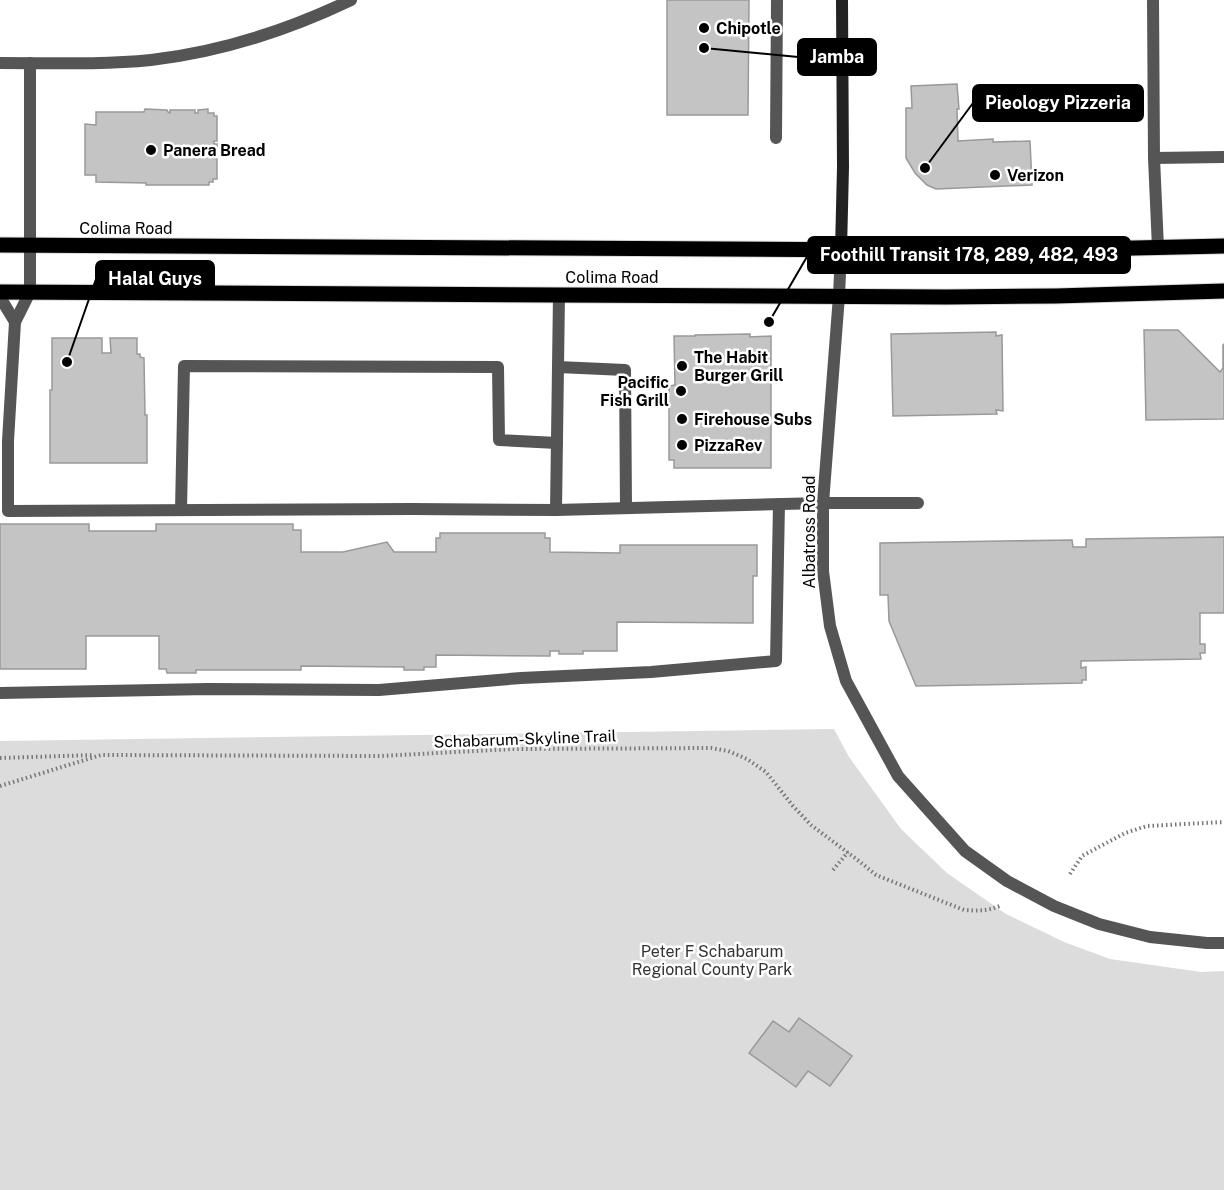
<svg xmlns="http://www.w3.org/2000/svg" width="1224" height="1190" font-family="'Public Sans',sans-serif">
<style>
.green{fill:#dcdcdc}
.building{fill:#c4c4c4;stroke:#999;stroke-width:1.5}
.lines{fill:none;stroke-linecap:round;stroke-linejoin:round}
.primary-casing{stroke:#dbdbdb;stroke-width:17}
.path{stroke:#777;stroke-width:4;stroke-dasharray:1.5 3;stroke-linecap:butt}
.lane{stroke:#555;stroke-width:12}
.street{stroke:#555;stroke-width:12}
.secondary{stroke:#222;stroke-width:12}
.primary{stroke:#000;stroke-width:15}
.poi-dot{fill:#000;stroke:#fff;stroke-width:2}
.labels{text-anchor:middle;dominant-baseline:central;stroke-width:5;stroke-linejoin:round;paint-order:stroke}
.poi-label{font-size:16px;font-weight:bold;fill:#000;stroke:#fff;text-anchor:start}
.street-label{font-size:16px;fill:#000;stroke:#fff}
.park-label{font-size:16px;fill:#333;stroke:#fff}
.leader{fill:none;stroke:#000;stroke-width:2}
.callout-dot{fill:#000;stroke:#fff;stroke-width:2}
.callout{fill:#000;stroke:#000;stroke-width:2}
.callout-label{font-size:18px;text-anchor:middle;font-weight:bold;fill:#fff}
</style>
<rect width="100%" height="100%" fill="#fff"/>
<!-- green -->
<polygon class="green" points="834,729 849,757 901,829 947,873 1006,914 1064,942 1110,959 1201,972 1224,971 1224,1190 0,1190 0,741"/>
<!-- building -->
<g class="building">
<polygon points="667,0 749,0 748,115 667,115"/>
<polygon points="957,84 959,109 957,109 958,141 993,139 993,142 1030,141 1032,185 936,189 927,185 915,173 906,158 906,108 912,108 911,86"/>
<polygon points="145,109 167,110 168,112 170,113 170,110 195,110 195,113 198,113 198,110 208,109 208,113 214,113 214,116 217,116 217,141 214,141 214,144 217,144 217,156 213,156 213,158 217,159 217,179 213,179 213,182 209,182 209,185 146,185 146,183 96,182 96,175 85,175 85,124 96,125 96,112 144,112"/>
<polygon points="1144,330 1178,330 1220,372 1223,368 1223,345 1224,344 1224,419 1146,420"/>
<polygon points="996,332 996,336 1002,335 1003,411 996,410 997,414 893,416 891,334"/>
<polygon points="750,334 750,337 771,336 771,468 674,468 674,460 669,460 669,386 675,385 674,336 695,336 695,335"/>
<polygon points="52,338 102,338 102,353 111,353 110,338 137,338 137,354 140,354 140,357 144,358 145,415 147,415 147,463 50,463 50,390 52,390"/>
<polygon points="0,524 89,524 89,531 156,531 156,524 293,524 293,530 301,530 301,552 343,552 387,542 394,552 436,552 436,538 440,538 440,533 545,533 545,538 550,538 550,552 620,553 620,545 757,545 757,576 753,576 753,623 617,622 617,651 583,651 583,654 559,654 559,651 550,651 550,656 436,655 436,667 424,667 424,670 404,670 404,667 301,666 301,670 196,670 196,673 167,673 166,669 159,669 159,636 86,636 86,669 0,669"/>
<polygon points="1224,537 1224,613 1200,613 1200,644 1205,644 1205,653 1200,653 1201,659 1081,661 1081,668 1086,667 1086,680 1082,680 1082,683 916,686 889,621 888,595 880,595 880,543 1072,540 1073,547 1086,547 1086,539"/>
<polygon points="799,1018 852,1056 830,1086 808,1071 796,1087 749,1053 773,1021 789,1032"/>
</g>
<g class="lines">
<!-- primary casing -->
<g class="primary-casing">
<g id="primary">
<polyline points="0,245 886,250 1046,250 1224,246"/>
<polyline points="0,292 947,297 1056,296 1224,291"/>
</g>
</g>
<!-- path -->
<g class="path">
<polyline points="0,758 94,755"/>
<path d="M0,786L101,755L380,756L513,749L711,748L728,751L747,759L766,772L793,806L811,825L859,861L876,875L964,910C977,911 987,911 1000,906"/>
<polyline points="833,870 848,852"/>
<polyline points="1070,874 1082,856 1125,833 1147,826 1224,822"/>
</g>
<!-- lane -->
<g class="lane">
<polyline points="1153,0 1154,158 1158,248"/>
<path d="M0,63C50,63 101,65 151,60C221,52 288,30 351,0"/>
<polyline points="30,63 30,292 15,322 8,441 8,511 412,509 556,510 559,295"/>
<polyline points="776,138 777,0"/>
<polyline points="1154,158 1224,157"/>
<polyline points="0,297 15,322"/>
<polyline points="558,367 625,370 626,508"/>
<polyline points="181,510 184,366 498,367 499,440 557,443"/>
<polyline points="556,510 823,503 918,503"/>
<polyline points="0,693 208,689 379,690 521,678 651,672 776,661 779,504"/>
</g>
<!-- street -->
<polyline class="street" points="841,250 839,296 823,503 823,571 830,626 846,681 898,776 965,851 1007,881 1054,906 1099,924 1150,937 1207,943 1224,943"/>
<!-- secondary -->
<polyline class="secondary" points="841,250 843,167 842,0"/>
<!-- primary -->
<use href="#primary" class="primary"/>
</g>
<!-- markers -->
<g class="poi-dot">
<circle cx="704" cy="28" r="6"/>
<circle cx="151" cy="150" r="6"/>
<circle cx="995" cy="175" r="6"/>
<circle cx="682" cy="366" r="6"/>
<circle cx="681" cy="391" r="6"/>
<circle cx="682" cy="419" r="6"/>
<circle cx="682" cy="445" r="6"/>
</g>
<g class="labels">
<!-- poi labels -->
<g class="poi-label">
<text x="716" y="28">Chipotle</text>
<text x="163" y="150">Panera Bread</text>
<text x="1007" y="175">Verizon</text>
<text x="694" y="357">The Habit<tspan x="694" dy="18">Burger Grill</tspan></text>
<text x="669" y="382" text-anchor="end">Pacific<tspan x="669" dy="18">Fish Grill</tspan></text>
<text x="694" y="419">Firehouse Subs</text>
<text x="694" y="445">PizzaRev</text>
</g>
<!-- street labels -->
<g class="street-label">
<text x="126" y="228">Colima Road</text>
<text x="612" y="277">Colima Road</text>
<text transform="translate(809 532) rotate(-90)">Albatross Road</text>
<text transform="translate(525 739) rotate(-2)">Schabarum-Skyline Trail</text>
</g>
<!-- park labels -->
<g class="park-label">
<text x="712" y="951">Peter F Schabarum<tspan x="712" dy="18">Regional County Park</tspan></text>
</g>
</g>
<!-- callouts -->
<path class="leader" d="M704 48L798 57M925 168L973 103M769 322L808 255M67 362L96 279"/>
<g class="callout-dot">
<circle cx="704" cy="48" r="6"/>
<circle cx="925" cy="168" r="6"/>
<circle cx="769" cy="322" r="6"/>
<circle cx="67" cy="362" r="6"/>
</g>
<g class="callout">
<rect x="798" y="39" width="78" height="36" rx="6"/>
<rect x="973" y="85" width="170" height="36" rx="6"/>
<rect x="808" y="237" width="322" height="36" rx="6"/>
<rect x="96" y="261" width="118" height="36" rx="6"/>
</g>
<g class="callout-label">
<text x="837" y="63">Jamba</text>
<text x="1058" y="109">Pieology Pizzeria</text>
<text x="969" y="261">Foothill Transit 178, 289, 482, 493</text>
<text x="155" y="285">Halal Guys</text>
</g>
</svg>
